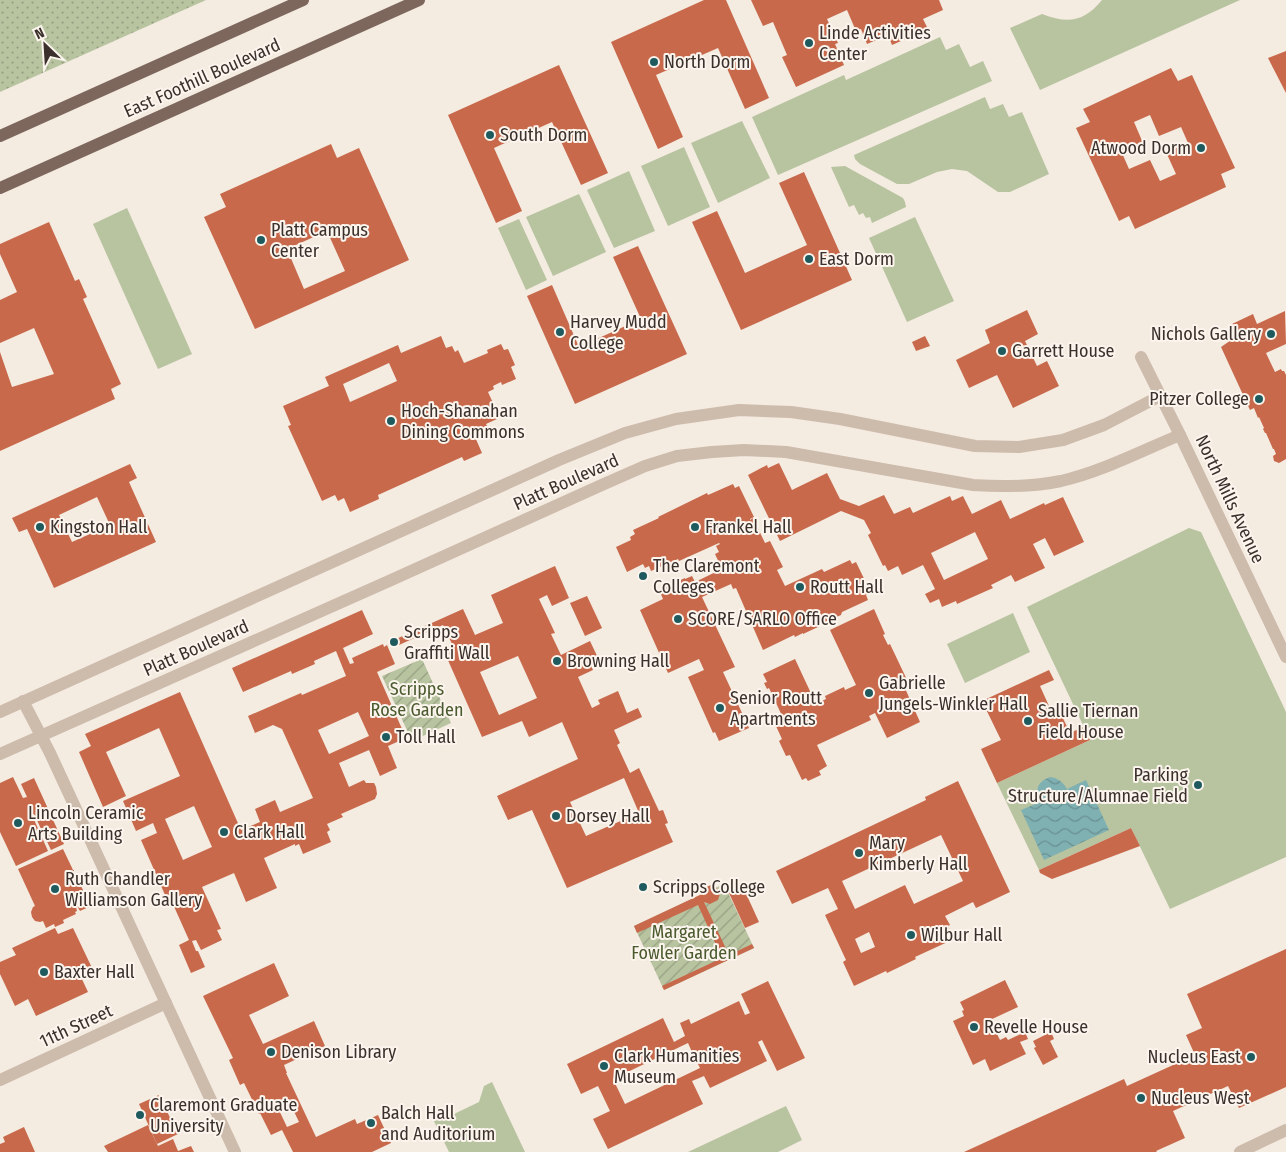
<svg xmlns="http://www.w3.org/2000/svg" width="1286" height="1152" font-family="'Fira Sans Condensed',sans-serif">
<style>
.grass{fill:#b8c4a0}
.park{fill:url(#park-dots)}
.garden{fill:url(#garden-furrows)}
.water{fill:url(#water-waves)}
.building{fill:#c8694b;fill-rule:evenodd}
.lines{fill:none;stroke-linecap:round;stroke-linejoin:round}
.minor{stroke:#cdbbac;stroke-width:12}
.primary{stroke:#7d675c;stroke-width:12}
.poi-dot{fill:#1f5a5e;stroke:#fbf5ee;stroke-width:2}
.labels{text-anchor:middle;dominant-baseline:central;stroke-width:4;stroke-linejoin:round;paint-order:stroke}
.poi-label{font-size:18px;fill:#3b302b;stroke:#fbf5ee;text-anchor:start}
.street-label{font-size:18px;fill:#3b302b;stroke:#fbf5ee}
.park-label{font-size:18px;fill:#4a5a2e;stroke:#fbf5ee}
</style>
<defs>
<pattern id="park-dots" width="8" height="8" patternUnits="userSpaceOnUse" patternTransform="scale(1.25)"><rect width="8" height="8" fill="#b8c4a0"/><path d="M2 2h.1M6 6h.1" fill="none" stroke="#97a083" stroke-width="1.8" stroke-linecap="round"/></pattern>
<pattern id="garden-furrows" width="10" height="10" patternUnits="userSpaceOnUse" patternTransform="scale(1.25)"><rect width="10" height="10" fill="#b8c4a0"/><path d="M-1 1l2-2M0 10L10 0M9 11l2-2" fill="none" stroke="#97a083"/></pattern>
<pattern id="water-waves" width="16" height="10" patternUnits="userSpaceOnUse" patternTransform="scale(1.25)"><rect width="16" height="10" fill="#7fb0b2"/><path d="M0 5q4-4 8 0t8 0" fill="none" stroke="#699091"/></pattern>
</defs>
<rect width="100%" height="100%" fill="#f4ebe1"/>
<!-- grass -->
<g class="grass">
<path d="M1102,0H1240L1040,90L1010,28L1042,14C1068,24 1084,22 1102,0Z"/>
<polygon points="940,37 946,50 959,44 970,67 983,61 992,81 778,175 752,117 844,75 846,80"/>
<polygon points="985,97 990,109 1003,104 1009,117 1022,112 1049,174 1010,192 998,192 967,171 952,169 937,172 909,184 897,184 860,164 855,159 854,155"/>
<polygon points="742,121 770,178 718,203 691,143"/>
<polygon points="684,147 710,207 668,226 641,166"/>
<polygon points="845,166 903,198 905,202 906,207 872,223 870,217 866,218 863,213 859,215 854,205 849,207 831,167"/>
<polygon points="629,171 655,231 614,248 587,190"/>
<polygon points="579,194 606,252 553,276 526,217"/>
<polygon points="127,208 192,354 158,369 93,224"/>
<polygon points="915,217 954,301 907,322 869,238"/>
<polygon points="519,219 547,280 526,290 498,228"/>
<polygon points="1189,528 1201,532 1286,712 1286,857 1170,909 1131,828 1039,870 997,783 1090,740 1027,607"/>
<polygon points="1013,613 1030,652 965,683 947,644"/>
<polygon points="492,1082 525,1152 449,1152 429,1111 438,1107 454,1114 479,1102 484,1086"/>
<polygon points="786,1106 802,1140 778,1152 688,1152"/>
</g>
<!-- park -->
<polygon class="park" points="0,0 206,0 0,92"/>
<!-- garden -->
<g class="garden">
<polygon points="422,659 451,723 412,741 382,676"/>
<polygon points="724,884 754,948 664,990 634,926"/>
</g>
<!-- water -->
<path class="water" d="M1050,777C1058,778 1063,782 1067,789L1086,780L1109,830L1044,860L1021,810L1040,802C1035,789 1037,782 1050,777Z"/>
<!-- building -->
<g class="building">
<polygon points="704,0 726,0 769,98 745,109 718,48 656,75 683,137 658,149 611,42"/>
<polygon points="751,0 939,0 943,10 923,19 928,29 892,45 888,35 867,44 861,29 856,31 847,10 827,19 838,43 835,44 844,65 796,87 782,57 787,55 773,22 763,26"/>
<polygon points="1286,51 1286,93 1268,58"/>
<polygon points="559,65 608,173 581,185 552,122 494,148 522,211 496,223 448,115"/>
<path d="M1171,68L1178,81L1192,75L1235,168L1221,174L1226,187L1135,229L1129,216L1119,221L1076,128L1090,122L1083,109ZM1150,115L1159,136L1181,127L1188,143L1166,152L1176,174L1160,181L1150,160L1129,169L1122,153L1143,143L1134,122Z"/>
<path d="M331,144L337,158L359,148L409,260L255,329L204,217L226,207L220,194ZM327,231L345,271L304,289L287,249Z"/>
<polygon points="804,172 852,280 741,330 692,222 717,211 745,273 807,245 779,183"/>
<polygon points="49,222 75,281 79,279 87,297 83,299 121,384 111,389 115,399 0,451 0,352 12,387 54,374 34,328 0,343 0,300 17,292 0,254 0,244"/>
<polygon points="638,246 687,354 575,404 527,296 552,285 579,347 641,319 613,257"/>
<polygon points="1027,310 1038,334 1025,341 1037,366 1047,361 1059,386 1013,408 997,375 969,388 956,360 990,343 985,330"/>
<polygon points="1285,311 1286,344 1266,353 1275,372 1281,369 1282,371 1284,371 1286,375 1286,459 1279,463 1274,461 1273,456 1276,454 1274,449 1273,449 1266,433 1265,433 1263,429 1264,428 1259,417 1258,418 1254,408 1250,410 1221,347 1237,336 1232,324 1253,314 1257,324"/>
<path d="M441,336L446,348L452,346L455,352L458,350L464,363L488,353L487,350L501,344L504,350L508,349L515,365L511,367L516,379L502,385L501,382L493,386L494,389L488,392L499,416L496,417L497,419L486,424L487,426L476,431L475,429L472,430L482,453L464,461L462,457L378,495L379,499L350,512L344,498L338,501L335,495L322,501L288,426L291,425L283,406L329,386L325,377L398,345L401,353ZM389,363L397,381L350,402L343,384Z"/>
<polygon points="925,336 930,346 916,351 912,342"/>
<path d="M779,463L792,490L827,473L840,499L859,506L884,495L894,514L910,507L913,513L950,496L952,501L963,496L972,514L1001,500L1010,519L1044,503L1045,505L1063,497L1084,542L1054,556L1045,538L1033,544L1045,568L1015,582L1011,575L991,585L993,588L957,604L956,601L942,607L939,599L930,603L925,594L935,589L923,565L902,575L898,566L888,571L885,565L883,566L868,535L871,533L864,520L841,511L780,541L748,475L767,465L768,468ZM975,532L988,559L944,580L931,553Z"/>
<path d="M130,464L137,478L129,482L156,542L54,588L27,529L19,532L12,518ZM97,497L110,525L72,542L59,515Z"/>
<polygon points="733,484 735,488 739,486 754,517 750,519 750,520 753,518 765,543 770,541 783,567 777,570 785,586 822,569 824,572 850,560 852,564 856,562 871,593 866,595 868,600 842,612 841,615 817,626 818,627 803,634 803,633 795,637 794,635 763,650 736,588 733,589 731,584 702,597 735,667 723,672 749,728 719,741 715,732 713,733 688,677 704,670 699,659 668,673 640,610 663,599 659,590 685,578 685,579 692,576 695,582 722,569 715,554 719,552 716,546 720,544 719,543 679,561 678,559 651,571 649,566 645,568 643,564 627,572 616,547 631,540 630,537 635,534 633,530 659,518 658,517 707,493 708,495"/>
<path d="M555,566L569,598L552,606L547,595L539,599L555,633L551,634L561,655L590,641L599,660L590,663L593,670L578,677L592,708L600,704L598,700L618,691L627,713L638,708L642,717L614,730L620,743L617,745L630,773L639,768L659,811L663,810L668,823L665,824L673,842L567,888L532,810L508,820L497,796L578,759L562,722L529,737L522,721L482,737L443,649L452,644L443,625L399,645L396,639L463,609L475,635L503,623L491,595ZM518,656L537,698L499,715L480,672ZM624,778L639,813L586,836L570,802Z"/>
<polygon points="587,596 602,628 585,636 570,603"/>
<polygon points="874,609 885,634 883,635 888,645 890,644 909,684 904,686 920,722 887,738 875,713 869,716 871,720 817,745 827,766 819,771 821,775 808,781 806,778 802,780 790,755 786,756 779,741 782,739 775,724 784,720 769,688 767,689 764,683 767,682 763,674 795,659 816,704 826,699 825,696 844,687 845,690 856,685 830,630"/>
<path d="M362,610L373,634L343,648L350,664L354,663L352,658L383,644L384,647L387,645L395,664L377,672L406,738L388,746L397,768L380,776L369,750L339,763L349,787L364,780L366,783H374L376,787L377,794L375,799L341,814L343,817L327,824L330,830L327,832L331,842L303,854L299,844L295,846V844L264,858L277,888L246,902L234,873L202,887L221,929L217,930L222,940L201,950L196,940L192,941L196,951H198L205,967L191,973L179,945L189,940L172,902L169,904L141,840L157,833L153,823L136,831L123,801L180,776L159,728L106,752L126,796L103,807L79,752L91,746L85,734L180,692L241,830L260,822L255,809L275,800L280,812L313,798L282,729L273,725L255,733L248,716L301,693L302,695L346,676L336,651L314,661L315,664L292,674L291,671L243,692L232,668ZM358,712L369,736L329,754L318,730ZM194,806L212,847L183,860L165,819Z"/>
<polygon points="1049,670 1054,680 1040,686 1053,715 1060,712 1070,733 1083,727 1090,740 997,783 981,749 1001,740 982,701"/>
<polygon points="13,777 23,798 27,797 21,784 34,778 64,844 51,850 34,814 32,815 48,851 16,866 0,832 0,783"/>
<path d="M958,781L1010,892L976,908L973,902L945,916L950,925L948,926L954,939L915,957L916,959L887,973L886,971L854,986L843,962L846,960L825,915L838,909L828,888L792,904L776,871L926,800L925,797ZM941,835L963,881L914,904L905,885L855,909L842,881ZM869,932L875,947L861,953L855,939Z"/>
<polygon points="1131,828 1140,846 1052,879 1040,873 1039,870"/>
<polygon points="63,849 73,870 74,870 74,872 91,906 80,911 77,906 76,907 77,911 75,912 76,914 63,920 64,923 55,927 54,924 46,928 43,921 40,922 35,921 32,917 31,912 33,907 35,906 18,869"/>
<polygon points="711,885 716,887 720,894 718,900 710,904 704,902 729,955 752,944 754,948 664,990 662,986 722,958 698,905 637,933 634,926 702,894 704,888"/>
<polygon points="743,887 759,922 745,928 729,893"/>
<polygon points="55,928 58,934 73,928 93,970 80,975 88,992 36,1016 28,999 15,1006 0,974 0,962 16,955 12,948"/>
<polygon points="1286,949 1286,1087 1239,1108 1228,1086 1173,1111 1185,1138 1156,1151 1157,1152 964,1152 1124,1079 1127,1086 1195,1055 1186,1035 1202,1028 1187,994"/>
<path d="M274,963L289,996L249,1015L263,1044L314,1021L325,1046L284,1065L287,1073H286L316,1137L355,1119L357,1124L378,1115L391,1143L372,1152H293L282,1130L271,1135L260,1113L259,1114L244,1083L240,1085L229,1060L233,1058L203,996ZM289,1101L299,1122L287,1127L277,1106Z"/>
<polygon points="1005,980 1018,1007 990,1020 1000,1040 1006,1037 1008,1040 1025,1032 1028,1039 1020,1042 1026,1054 990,1071 985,1059 973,1065 953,1021 964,1016 962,1011 964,1010 960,1002"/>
<path d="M768,981L805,1058L777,1071L762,1040L758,1042L767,1061L710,1088L704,1076L692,1081L703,1104L608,1149L593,1119L610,1111L598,1086L581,1094L567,1064L663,1018L674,1042L685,1036L680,1023L689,1019L691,1024L739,1001L745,1015L750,1013L741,994ZM688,1043L692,1052L689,1054L692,1062L696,1060L700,1068L625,1104L613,1079Z"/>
<polygon points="1051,1032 1054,1039 1050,1041 1058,1057 1043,1065 1034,1048 1036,1047 1033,1041"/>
<polygon points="159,1095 178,1134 157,1144 139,1104"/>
<polygon points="148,1125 158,1146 173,1139 178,1151 191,1146 194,1152 108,1152 104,1146"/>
<polygon points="24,1127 35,1152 0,1152 0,1144 5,1142 3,1137"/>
</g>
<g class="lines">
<!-- minor -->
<g class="minor">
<polyline points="1141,357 1180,435 1286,657"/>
<polyline points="23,701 50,753 235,1152"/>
<polyline points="0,712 559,460 625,433 676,419 739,410 791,412 840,419 975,446 1019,447 1063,440 1104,425 1160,396"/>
<path d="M0,754L389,581L604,484L645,466L677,456L712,452L744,450L786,452L973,485C1003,487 1032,487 1061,481C1103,471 1141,451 1180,435"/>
<polyline points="0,1080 166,1003"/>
<polyline points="1240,1152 1286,1130"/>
</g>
<!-- primary -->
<g class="primary">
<polyline points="0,136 303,0"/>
<polyline points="0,188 419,0"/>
</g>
</g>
<!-- markers -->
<g class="poi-dot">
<circle cx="809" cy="43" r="5"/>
<circle cx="654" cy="62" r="5"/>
<circle cx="490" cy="135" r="5"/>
<circle cx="1201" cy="148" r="5"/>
<circle cx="261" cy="240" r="5"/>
<circle cx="809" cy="259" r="5"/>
<circle cx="560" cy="332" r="5"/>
<circle cx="1271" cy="334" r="5"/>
<circle cx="1002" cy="351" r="5"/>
<circle cx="1259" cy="399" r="5"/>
<circle cx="391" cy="421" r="5"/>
<circle cx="40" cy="527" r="5"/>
<circle cx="695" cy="527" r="5"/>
<circle cx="643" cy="576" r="5"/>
<circle cx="800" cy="587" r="5"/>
<circle cx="678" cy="619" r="5"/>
<circle cx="394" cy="642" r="5"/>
<circle cx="557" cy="661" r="5"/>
<circle cx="869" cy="693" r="5"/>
<circle cx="720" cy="708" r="5"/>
<circle cx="1028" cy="721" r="5"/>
<circle cx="386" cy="737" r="5"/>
<circle cx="1198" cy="785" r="5"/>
<circle cx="556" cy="816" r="5"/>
<circle cx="18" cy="823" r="5"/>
<circle cx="224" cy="832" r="5"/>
<circle cx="859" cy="853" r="5"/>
<circle cx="643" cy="887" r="5"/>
<circle cx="55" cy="889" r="5"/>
<circle cx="911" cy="935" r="5"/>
<circle cx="44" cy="972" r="5"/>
<circle cx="974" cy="1027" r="5"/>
<circle cx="271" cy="1052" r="5"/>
<circle cx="1251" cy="1057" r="5"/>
<circle cx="604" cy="1066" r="5"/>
<circle cx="1141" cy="1098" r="5"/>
<circle cx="140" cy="1115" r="5"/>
<circle cx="371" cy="1123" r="5"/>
</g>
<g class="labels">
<!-- poi labels -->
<g class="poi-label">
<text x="819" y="33">Linde Activities<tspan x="819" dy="21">Center</tspan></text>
<text x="664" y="62">North Dorm</text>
<text x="500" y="135">South Dorm</text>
<text x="1191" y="148" text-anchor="end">Atwood Dorm</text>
<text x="271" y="230">Platt Campus<tspan x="271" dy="21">Center</tspan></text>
<text x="819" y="259">East Dorm</text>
<text x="570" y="322">Harvey Mudd<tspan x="570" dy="21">College</tspan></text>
<text x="1261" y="334" text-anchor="end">Nichols Gallery</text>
<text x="1012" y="351">Garrett House</text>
<text x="1249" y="399" text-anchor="end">Pitzer College</text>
<text x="401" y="411">Hoch-Shanahan<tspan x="401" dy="21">Dining Commons</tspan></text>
<text x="50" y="527">Kingston Hall</text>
<text x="705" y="527">Frankel Hall</text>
<text x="653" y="566">The Claremont<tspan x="653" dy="21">Colleges</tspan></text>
<text x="810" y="587">Routt Hall</text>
<text x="688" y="619">SCORE/SARLO Office</text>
<text x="404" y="632">Scripps<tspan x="404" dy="21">Graffiti Wall</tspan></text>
<text x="567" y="661">Browning Hall</text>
<text x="879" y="683">Gabrielle<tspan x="879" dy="21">Jungels-Winkler Hall</tspan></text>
<text x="730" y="698">Senior Routt<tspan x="730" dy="21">Apartments</tspan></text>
<text x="1038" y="711">Sallie Tiernan<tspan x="1038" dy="21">Field House</tspan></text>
<text x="396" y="737">Toll Hall</text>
<text x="1188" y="775" text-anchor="end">Parking<tspan x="1188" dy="21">Structure/Alumnae Field</tspan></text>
<text x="28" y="813">Lincoln Ceramic<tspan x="28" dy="21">Arts Building</tspan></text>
<text x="566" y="816">Dorsey Hall</text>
<text x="234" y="832">Clark Hall</text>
<text x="869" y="843">Mary<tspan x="869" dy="21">Kimberly Hall</tspan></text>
<text x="65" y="879">Ruth Chandler<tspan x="65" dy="21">Williamson Gallery</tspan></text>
<text x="653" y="887">Scripps College</text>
<text x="921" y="935">Wilbur Hall</text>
<text x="54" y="972">Baxter Hall</text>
<text x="984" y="1027">Revelle House</text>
<text x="281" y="1052">Denison Library</text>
<text x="614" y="1056">Clark Humanities<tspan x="614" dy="21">Museum</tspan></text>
<text x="1241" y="1057" text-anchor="end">Nucleus East</text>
<text x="1151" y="1098">Nucleus West</text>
<text x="150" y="1105">Claremont Graduate<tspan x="150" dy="21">University</tspan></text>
<text x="381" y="1113">Balch Hall<tspan x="381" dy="21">and Auditorium</tspan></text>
</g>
<!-- street labels -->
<g class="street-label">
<text transform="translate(202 78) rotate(-24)">East Foothill Boulevard</text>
<text transform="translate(566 482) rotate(-24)">Platt Boulevard</text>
<text transform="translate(1230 499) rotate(65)">North Mills Avenue</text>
<text transform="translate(196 648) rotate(-24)">Platt Boulevard</text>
<text transform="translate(76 1026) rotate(-25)">11th Street</text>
</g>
<!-- park labels -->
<g class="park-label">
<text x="417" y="689">Scripps<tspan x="417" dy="21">Rose Garden</tspan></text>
<text x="684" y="932">Margaret<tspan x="684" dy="21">Fowler Garden</tspan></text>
</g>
</g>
<!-- north arrow -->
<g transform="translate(45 45) rotate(335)" stroke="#fbf5ee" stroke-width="4" paint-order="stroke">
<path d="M0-4L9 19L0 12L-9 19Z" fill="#3b302b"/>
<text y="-8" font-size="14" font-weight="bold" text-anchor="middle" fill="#3b302b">N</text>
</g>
</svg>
